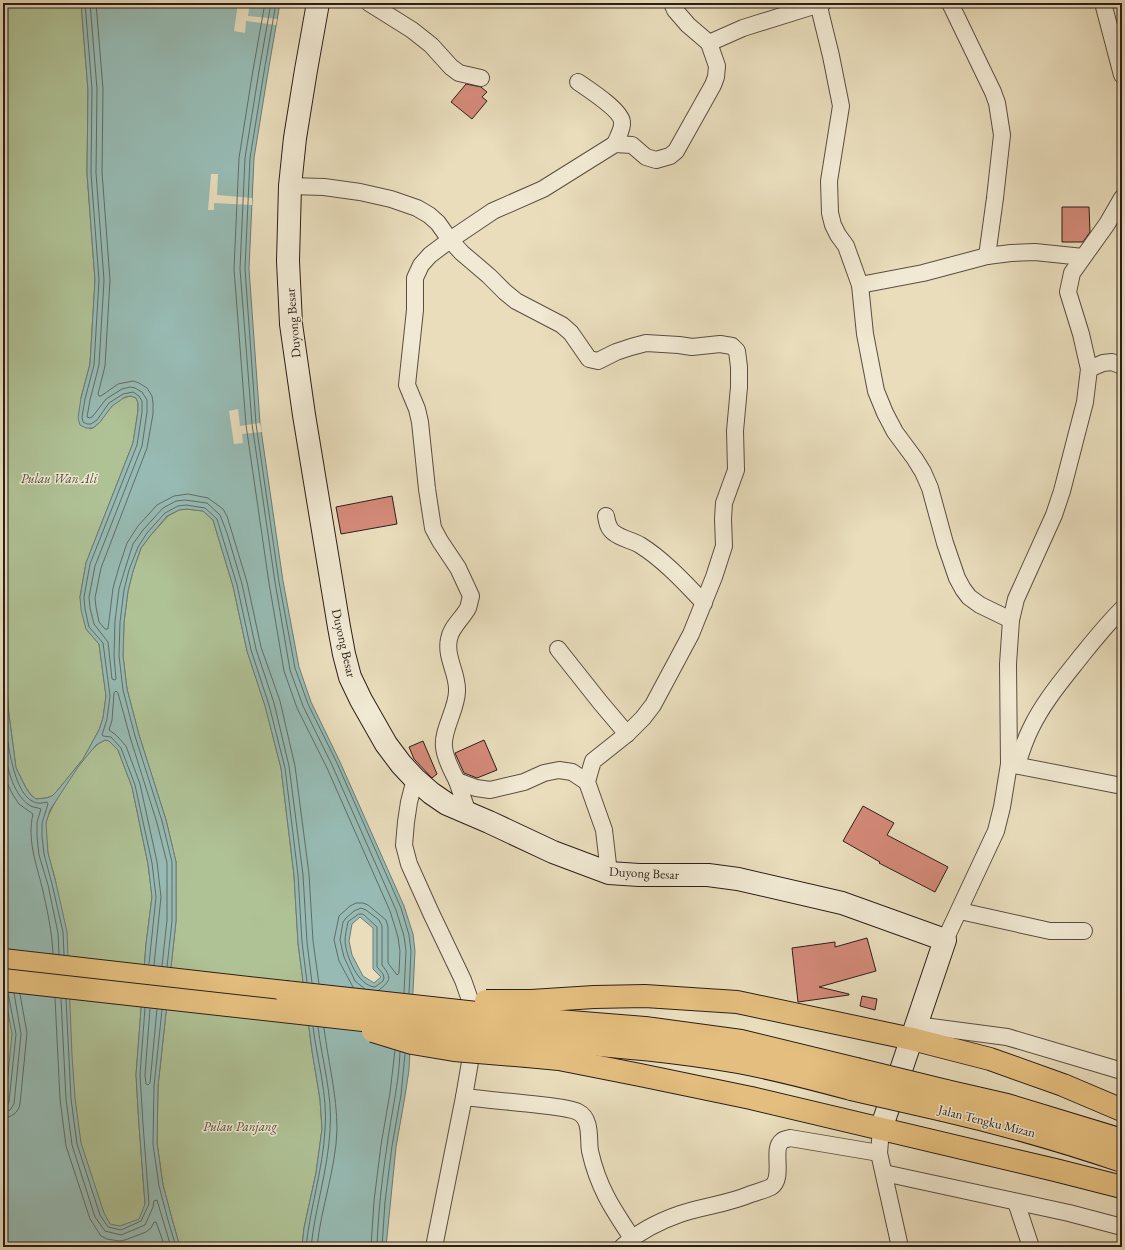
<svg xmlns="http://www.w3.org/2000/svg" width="1125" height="1250" font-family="'EB Garamond',serif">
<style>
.green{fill:#afc296;stroke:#6d7058}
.water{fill:#97bbb4;stroke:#6c7c76;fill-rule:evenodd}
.pier{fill:#e9ddbc}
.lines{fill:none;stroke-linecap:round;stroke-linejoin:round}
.shore{stroke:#616c66;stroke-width:1}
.building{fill:#d58a7a;stroke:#2b1e19}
.street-casing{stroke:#5a4e42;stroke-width:18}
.secondary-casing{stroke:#2b1e19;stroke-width:24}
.highway-casing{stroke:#2b1e19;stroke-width:24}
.street{stroke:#f1e9d3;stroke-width:16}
.secondary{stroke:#f1e9d3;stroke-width:22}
.highway{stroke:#e4be7e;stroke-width:22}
.highway-bridge-casing{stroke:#2b1e19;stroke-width:24;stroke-linecap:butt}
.highway-bridge{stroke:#e4be7e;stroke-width:22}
.labels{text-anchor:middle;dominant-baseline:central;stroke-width:3;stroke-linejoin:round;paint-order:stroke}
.street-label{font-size:13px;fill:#2b1e19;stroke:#f1e9d3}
.park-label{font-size:13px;font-style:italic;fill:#534f3e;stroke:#f1e9d3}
</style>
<rect width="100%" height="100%" fill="#e9ddbc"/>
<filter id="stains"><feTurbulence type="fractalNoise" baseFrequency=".005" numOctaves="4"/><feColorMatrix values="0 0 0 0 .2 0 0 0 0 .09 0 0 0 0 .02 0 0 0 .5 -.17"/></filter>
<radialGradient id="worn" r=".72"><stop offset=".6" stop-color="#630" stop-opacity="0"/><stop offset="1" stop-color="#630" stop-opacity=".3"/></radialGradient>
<!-- green -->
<g class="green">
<path d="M3,3H81L88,90L87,173L95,280L90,364L81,398L90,429C100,426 104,414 112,406C117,401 124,397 131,396L136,398L138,403V411L133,443L86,563L80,597L86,629L99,644L106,696L103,718L99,730L83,759L57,791L52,796L46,798L36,799L31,795L26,788L16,768L8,707L5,634L3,613Z"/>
<polygon points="186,509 203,511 213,520 233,586 247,651 265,705 281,768 294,875 298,943 312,1051 320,1099 322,1129 316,1173 304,1228 302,1247 180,1247 172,1219 163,1185 157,1143 158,1086 176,921 176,862 166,820 139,735 127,689 123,656 124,622 128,591 133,571 141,548 150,536 168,516 179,510"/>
<path d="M105,740H109L118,750L132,787L148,864L152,897L146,944L136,1075L139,1125L145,1204L166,1247H3V897L56,883C52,866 42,840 46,822C50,806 83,756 97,745C99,743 102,742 105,740Z"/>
</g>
<!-- water -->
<path class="water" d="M81,3H280L268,72L254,158L249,269L260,423L283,581L299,667L311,702L340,762L404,906L413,934L415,951L409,1070L405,1096L396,1147L386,1247H302L304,1228L316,1173L322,1129L320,1099L312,1051L298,943L294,875L281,768L265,706L247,651L233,586L213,520L203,511L186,509L179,510L167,516L150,536L141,548L133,571L128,591L124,622L123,656L127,689L139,735L166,820L176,862V921L158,1086L157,1143L163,1185L172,1219L180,1247H3L5,1105L12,1034L3,985V613L5,634L8,707L16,768L26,788L31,795L36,799L46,798L52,796L57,791L83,759L99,730L103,718L106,696L99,644L86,629L81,610L80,597L86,563L133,443L138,411V403L136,398L131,396L125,397L112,406L100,422L93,428H86L80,425L78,418L81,398L90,364L95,280L87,173L88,90ZM105,740L109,741L118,750L132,787L148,864L152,897L146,944L136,1075L139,1125L145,1204L139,1219L120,1226L110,1224L104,1213L81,1143L75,1098L72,1056L67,932L56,883L48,853L46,823L50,810L78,767L96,745ZM360,917L373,928V969L381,977L374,983L363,976L352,955L349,941L352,924Z"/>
<!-- pier -->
<g class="pier">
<polygon points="238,3 250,3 248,16 277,19 276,25 246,21 245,33 234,31"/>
<polygon points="211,174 218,174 217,195 252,198 252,205 214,203 214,210 208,210"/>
<polygon points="238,409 240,426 260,423 262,432 242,434 243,443 234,444 229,411"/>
</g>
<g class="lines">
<!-- shore -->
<g class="shore">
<polyline points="85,3 92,89 91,173 99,280 94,365 85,399 82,417 83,422 87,424 91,424 97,420 109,403 123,394 133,392 139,396 142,401 142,412 137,445 90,564 84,597 85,609 89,627 103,643 110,696 107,719 102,735 103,736 111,737 121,748 135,785 152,863 156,897 149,964"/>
<polyline points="90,3 97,89 96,173 104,280 99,365 90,400 87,417 90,418 93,416 106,399 122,389 130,387 135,388 142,392 147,400 147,412 142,446 95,566 89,597 90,608 94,624 108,642 112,679 115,680 116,679 114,656 115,621 119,589 125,569 133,544 143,530 163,508 176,501 185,500 207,503 220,515 227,533 242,584 256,649 274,703 289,766 303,875 307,942 312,983"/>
<polyline points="96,3 103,89 102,172 110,280 105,366 98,394 99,396 101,396 118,384 133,381 139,383 147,388 152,396 153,403 153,414 147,448 101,568 95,598 96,607 99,622 105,629 108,629 113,588 119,567 127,543 138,526 157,505 174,496 188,494 208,498 223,509 227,516 247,582 261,647 280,701 295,766 309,874 313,941 319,984"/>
<polyline points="265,3 253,70 239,158 234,269 246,425 269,583 284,671 297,708 327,768 390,911 398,937 400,951 399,973 397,975 388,963 388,927 386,920 368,905 363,903 356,903 350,906 339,916 334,940 339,961 353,987"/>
<polyline points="271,3 259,71 245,158 240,269 252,424 275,582 290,670 303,706 332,765 396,910 404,936 406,951 404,993"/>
<polyline points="276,3 264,72 250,158 245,269 256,424 279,582 295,668 308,704 337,763 401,908 409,935 411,951 409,993"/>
<path d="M3,690C4,714 9,793 34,802C38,804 43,803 47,802L48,804L42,823V836L44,854L52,884L63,932L64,955"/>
<path d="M3,744C7,764 11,792 29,805C33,808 37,807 41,809L37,822V837L39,855L48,885L58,933L59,954"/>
<path d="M3,775L13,795L19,804L33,814C27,839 36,863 42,887C47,909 52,931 53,954"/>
<path d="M359,914H363L377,927V967L383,974L384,978L383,981L375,987C358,986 346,956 345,941C345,935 347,928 348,922Z"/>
<polyline points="154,965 161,897 157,862 140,784 126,746 116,735 109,730 112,720 114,693 116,691 118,693 130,737 157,823 167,863 167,920 162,966"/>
<polyline points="167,967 172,921 172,862 162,821 135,736 123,690 119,656 120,622 124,590 129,570 138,547 147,533 165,513 178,506 186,505 205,508 217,519 237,585 251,650 269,705 285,768 298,875 302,942 307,982"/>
<path d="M365,989L355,981L344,957L340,940L343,922L346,918L354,911L361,908L366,910L379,920L382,926V965C391,977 392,980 379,990"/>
<polyline points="55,998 60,1099 66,1146 90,1219 101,1236 107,1239 119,1241 125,1240 146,1232 151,1228 154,1222 156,1222 165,1247"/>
<polyline points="61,999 66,1099 72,1145 95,1217 105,1231 121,1235 145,1225 153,1207 154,1201 157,1200 171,1247"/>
<polyline points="66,999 71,1099 77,1144 100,1215 108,1227 121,1230 141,1221 149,1204 143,1124 140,1075 145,1008"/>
<polyline points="150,1009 145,1075 146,1084 148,1085 150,1083 157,1009"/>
<polyline points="162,1010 154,1086 153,1144 159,1186 168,1220 176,1247"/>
<polyline points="3,1107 7,1106 9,1102 16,1034 8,993"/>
<polyline points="3,1112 10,1110 14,1104 21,1034 14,993"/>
<path d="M3,1118C12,1117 18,1113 20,1104L27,1033L20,994"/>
<path d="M306,1247C310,1208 323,1169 325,1130C328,1095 317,1060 313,1027"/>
<path d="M311,1247C315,1208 328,1170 330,1130C333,1096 322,1061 318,1027"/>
<path d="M317,1247C321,1207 336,1169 337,1129C337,1095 328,1061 324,1028"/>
<polyline points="371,1247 374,1201 381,1145 390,1093 395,1050"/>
<path d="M377,1247C378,1214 382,1179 387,1146C391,1114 399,1085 400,1052"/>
<polyline points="382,1247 385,1202 392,1146 401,1095 405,1054"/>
</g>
</g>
<!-- building -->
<g class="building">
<polygon points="466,84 481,87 487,92 482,97 487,101 472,119 451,102"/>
<polygon points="1062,207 1089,207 1090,232 1083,242 1062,242"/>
<polygon points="392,496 397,524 341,534 336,507"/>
<polygon points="484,740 497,770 477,778 464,773 455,753"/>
<polygon points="423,741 437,774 432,778 414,759 409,747"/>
<polygon points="863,806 894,823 887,835 948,867 935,892 879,863 880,862 843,841"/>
<polygon points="867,938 876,971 819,987 849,994 849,995 798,1002 792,948 835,942 835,947"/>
<polygon points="862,996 877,999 875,1010 860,1006"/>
</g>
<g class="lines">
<!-- street casing -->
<g class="street-casing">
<g id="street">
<polyline points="369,3 412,30 431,45 451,67 459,73 481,78"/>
<polyline points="818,3 831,56 841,106 829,181 830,213 833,225 838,235 846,246 860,285 865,334 876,391 885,413 895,432 915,459 923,472 930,488 945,543 957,578 963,589 969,597 980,605 1011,620"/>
<polyline points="950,3 993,92 997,103 1002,135 995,198 987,256"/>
<polyline points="1103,3 1122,75"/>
<polyline points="709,43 743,28 823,3"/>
<path d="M578,82C588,89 621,110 622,122C623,129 617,138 615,144"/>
<polyline points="290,186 324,187 360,192 391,199 417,208 429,215 438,223 450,240 462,253 489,276 505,292 516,301 562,325 571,333 589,359 598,361 616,352 631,347 646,343 679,345 692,347 720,344 732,346 737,351 739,367 739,387 735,431 736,470 724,503 723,519 724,546 714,577 691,634 653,705 643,718 627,734 593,761 590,771 587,782 604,830 609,873"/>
<polyline points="860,285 923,273 987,256 1011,253 1035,252 1083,257"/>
<polyline points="1089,369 1103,363 1112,362 1122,366"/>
<path d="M606,516C607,522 608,528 613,532C621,539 632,540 640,545C664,560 685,583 704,603"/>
<polyline points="558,649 600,702 627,734"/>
<polyline points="1009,764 1122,786"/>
<path d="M1017,765C1021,752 1025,740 1031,728C1044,701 1064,678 1082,655C1095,639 1107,624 1122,609"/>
<polyline points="415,779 409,802 406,822 404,845 409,864 431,913 463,980 469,997 472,1027 470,1062 464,1097 434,1247"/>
<path d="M457,781C452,771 445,759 444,747C442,730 457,709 457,691C458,674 445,657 449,639C451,627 462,619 468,608C469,605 470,600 471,596L458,568L440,541L433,528L427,489L420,422L417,409L407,385L415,310V278L421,265L430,255L450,240L493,211L543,189L615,144L632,145L646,157L656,160L670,156L676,151L713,85L716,77L717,66L709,43L688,25L675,10L672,3"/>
<polyline points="468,813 457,781 476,788 490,790 524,782 544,773 559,770 572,772 587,782"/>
<polyline points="960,911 1050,931 1084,931"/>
<polyline points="945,940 996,831 1002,807 1009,764 1008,664 1011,620 1016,599 1054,515 1062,491 1085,402 1089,369 1081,334 1068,292 1072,273 1107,224 1122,198"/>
<polyline points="916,1025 1007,1037 1122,1071"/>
<path d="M464,1097C489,1100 514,1102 540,1105C549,1106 570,1108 578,1112C592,1119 588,1139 590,1151C598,1187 612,1208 632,1238"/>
<polyline points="881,1129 879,1153 900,1247"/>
<polyline points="884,1173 1069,1213 1122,1227"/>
<polyline points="1016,1202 1031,1247"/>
<path d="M622,1247C638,1232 660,1221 680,1214C704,1206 728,1204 751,1194C757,1192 765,1190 771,1187C785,1178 771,1149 782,1141C784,1139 788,1139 790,1138L879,1153"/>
</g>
</g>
<!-- secondary casing -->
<g class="secondary-casing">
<polyline id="secondary" points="318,3 306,70 295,138 290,186 288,261 291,324 304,415 339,627 344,654 350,677 361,700 386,744 401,764 415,779 431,793 447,804 489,822 553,852 609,873 639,875 708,875 738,879 842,903 945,940 881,1129"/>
</g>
<!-- highway casing -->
<g class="highway-casing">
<g id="highway">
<polyline points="3,960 285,992"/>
<polyline points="531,1001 594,997 645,996 737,1002 912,1039 990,1059 1063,1085 1122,1110"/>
<polyline points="533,1019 645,1028 741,1041 856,1069"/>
<path d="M532,1039C601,1045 670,1050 738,1062C776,1069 814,1079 851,1089"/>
<polyline points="527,1056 559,1059 640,1075 751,1098 1055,1170 1122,1187"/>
<polyline points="946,1091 1007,1105 1122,1140"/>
<path d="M943,1110C1004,1124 1063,1141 1122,1161"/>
</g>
</g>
<!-- street -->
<use href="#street" class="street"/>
<!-- secondary -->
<use href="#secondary" class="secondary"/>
<!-- highway -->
<use href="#highway" class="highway"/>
<!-- highway-bridge casing -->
<g class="highway-bridge-casing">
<g id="highway-bridge">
<polyline points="3,980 532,1039"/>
<polyline points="285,992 533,1019"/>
<polyline points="486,1001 531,1001"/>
<polyline points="373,1031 412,1043 454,1050 527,1056"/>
<polyline points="856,1069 946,1091"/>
<polyline points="851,1089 943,1110"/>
</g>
</g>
<!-- highway-bridge -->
<use href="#highway-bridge" class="highway-bridge"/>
</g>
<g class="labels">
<!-- street labels -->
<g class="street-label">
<text transform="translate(293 323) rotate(-95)">Duyong Besar</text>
<text transform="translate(344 643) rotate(77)">Duyong Besar</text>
<text transform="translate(644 873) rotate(3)">Duyong Besar</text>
<text transform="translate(987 1121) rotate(14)">Jalan Tengku Mizan</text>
</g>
<!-- park labels -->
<g class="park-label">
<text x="59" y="478">Pulau Wan Ali</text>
<text x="240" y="1126">Pulau Panjang</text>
</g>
</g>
<!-- margin -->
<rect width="1125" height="1250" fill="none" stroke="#e9ddbc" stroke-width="16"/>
<rect x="4" y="4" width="1117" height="1242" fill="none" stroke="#2b1e19" stroke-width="2"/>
<rect x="8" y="8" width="1109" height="1234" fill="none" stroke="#2b1e19"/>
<rect width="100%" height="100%" filter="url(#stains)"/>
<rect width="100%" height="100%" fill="url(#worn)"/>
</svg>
